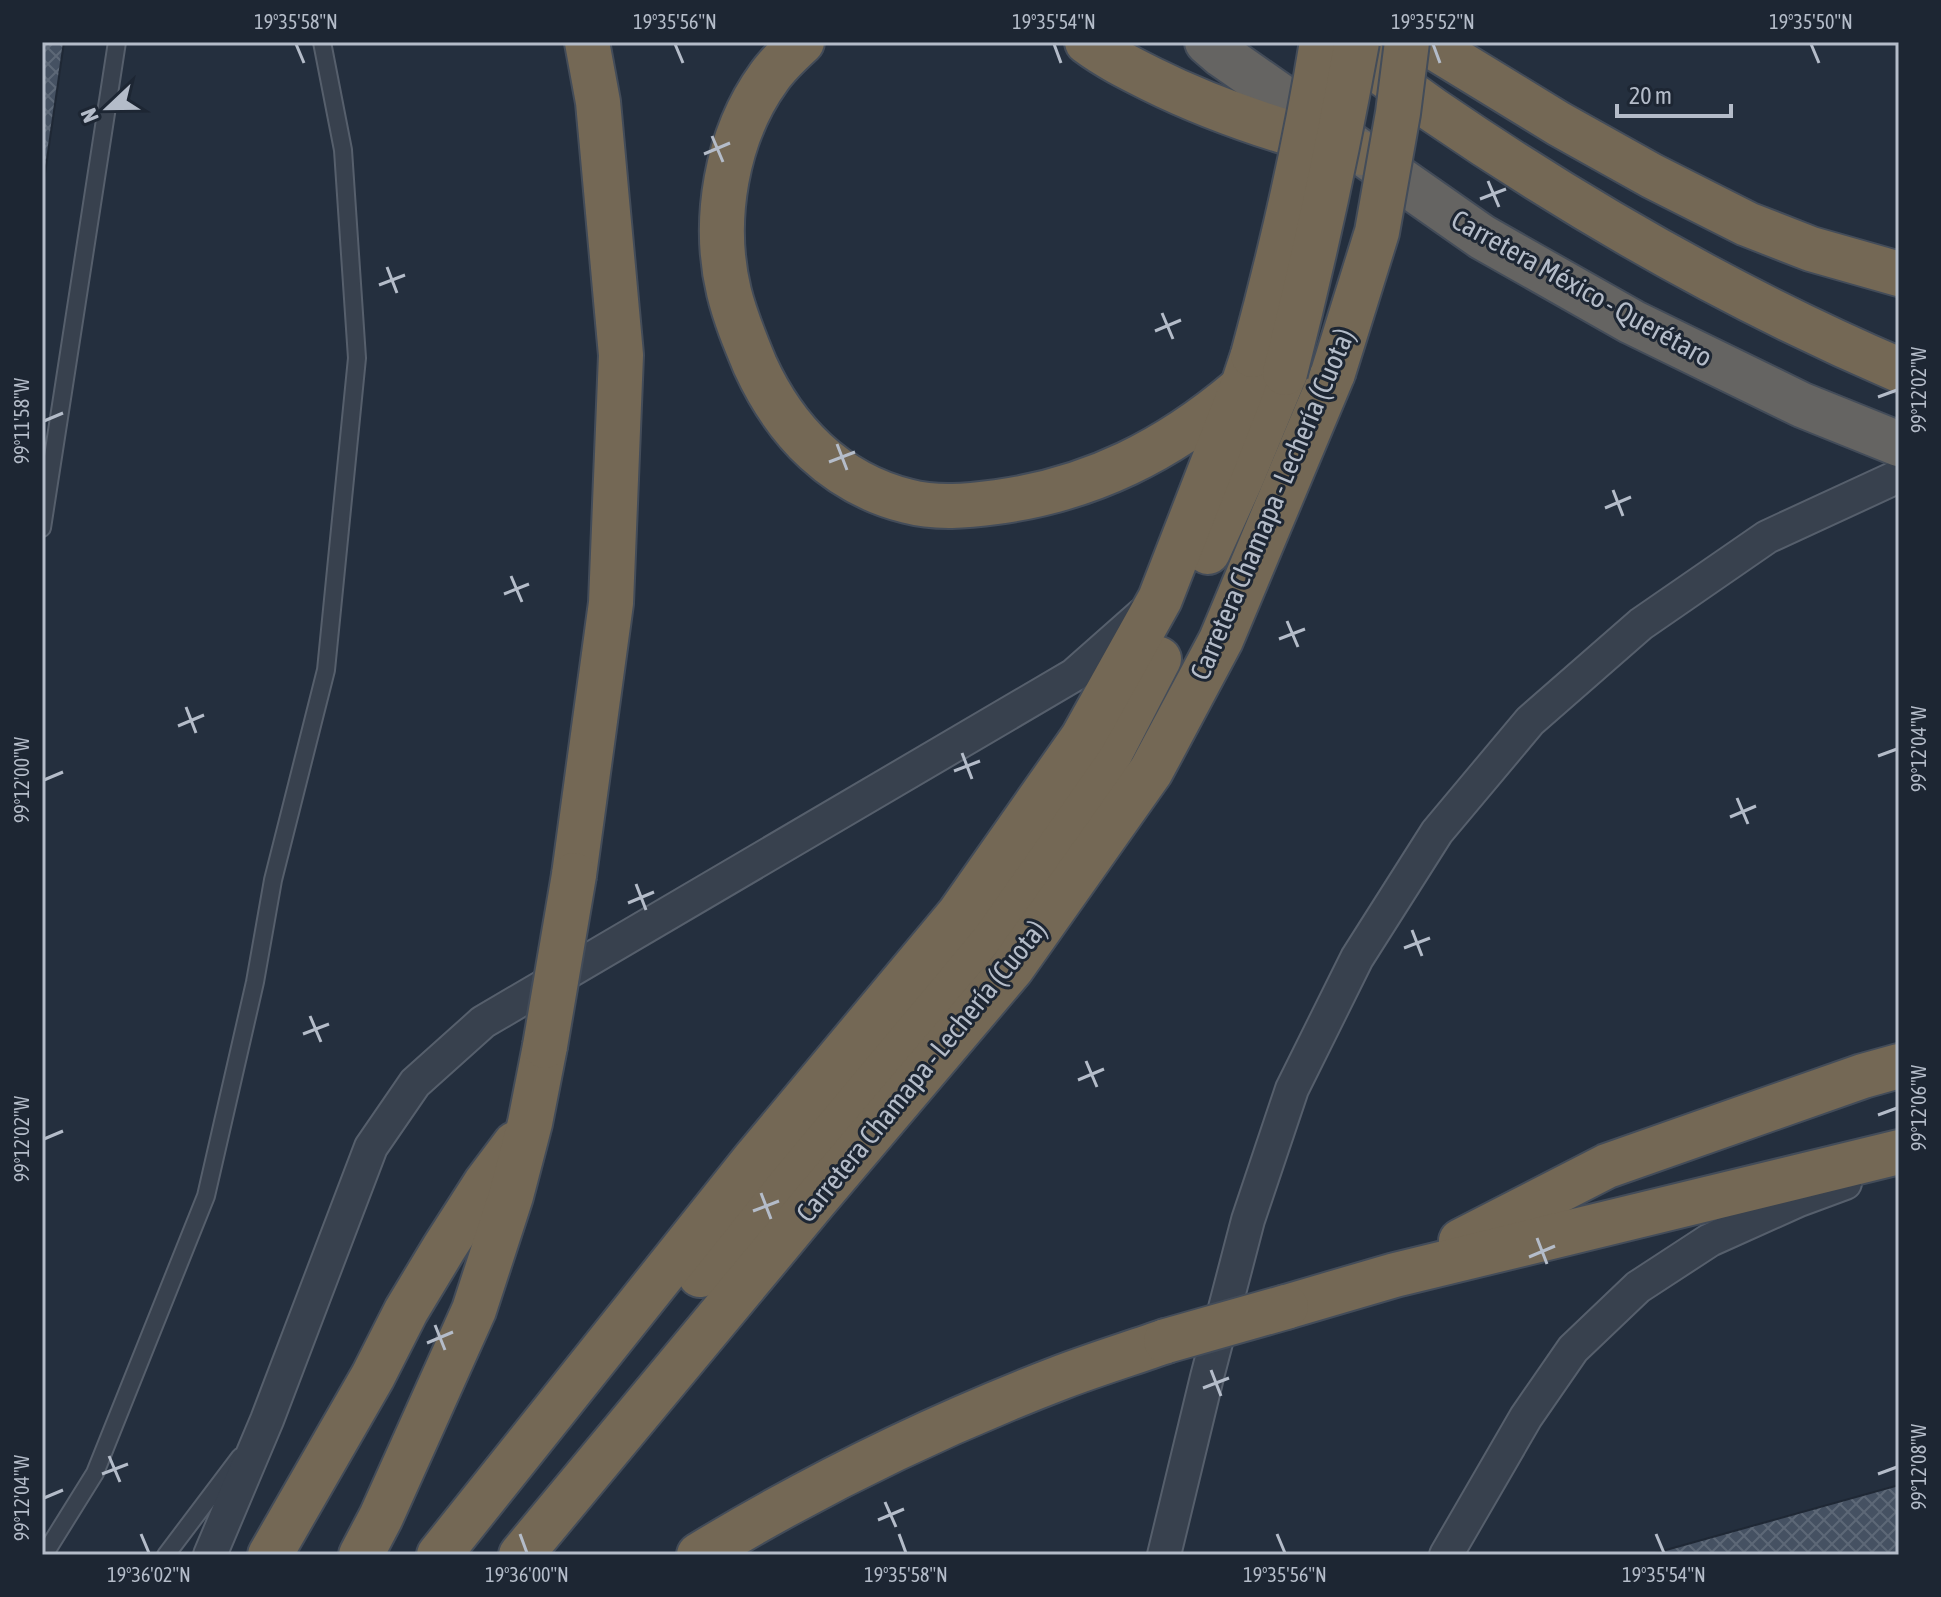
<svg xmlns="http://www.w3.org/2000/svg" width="1941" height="1597" font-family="'Asap Condensed',sans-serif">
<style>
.building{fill:url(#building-cross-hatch);stroke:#1f2835;stroke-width:2}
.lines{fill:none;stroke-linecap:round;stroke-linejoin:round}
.service-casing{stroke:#565f6c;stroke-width:20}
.minor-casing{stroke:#565f6c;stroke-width:36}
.trunk-casing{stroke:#434c59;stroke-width:48}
.motorway-casing{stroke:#434c59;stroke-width:48}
.service{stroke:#38414e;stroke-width:16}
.minor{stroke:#38414e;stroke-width:32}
.trunk{stroke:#656462;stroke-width:44}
.motorway{stroke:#746855;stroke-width:44}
.motorway-bridge-casing{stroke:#434c59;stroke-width:48;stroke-linecap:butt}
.motorway-bridge{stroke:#746855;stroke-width:44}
.ticks{fill:none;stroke:#b4bcc9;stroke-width:3}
.labels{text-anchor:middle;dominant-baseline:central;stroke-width:6;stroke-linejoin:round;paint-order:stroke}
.street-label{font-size:28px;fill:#b4bcc9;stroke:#1d2633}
.neatline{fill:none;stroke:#b4bcc9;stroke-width:3}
.ticks-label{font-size:20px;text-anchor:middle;fill:#b4bcc9}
</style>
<defs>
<pattern id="building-cross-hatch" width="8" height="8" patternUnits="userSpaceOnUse" patternTransform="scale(2)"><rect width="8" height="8" fill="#455162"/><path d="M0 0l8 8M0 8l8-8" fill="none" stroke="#5d6877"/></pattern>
</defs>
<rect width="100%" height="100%" fill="#242f3e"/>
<!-- building -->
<g class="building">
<polygon points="42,42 64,42 42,194"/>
<polygon points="1899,1485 1899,1555 1648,1555"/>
</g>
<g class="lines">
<!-- service casing -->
<g class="service-casing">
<g id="service">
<polyline points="42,528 117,42"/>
<polyline points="44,1555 95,1473 206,1196 255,982 273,880 326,670 357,358 343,150 322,42"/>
<polyline points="166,1555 240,1457"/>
</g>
</g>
<!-- minor casing -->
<g class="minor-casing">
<g id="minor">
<polyline points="210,1555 267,1420 371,1147 415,1083 483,1022 1074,675 1143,614"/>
<polyline points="1164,1555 1207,1377 1248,1220 1292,1089 1357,958 1437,832 1530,721 1641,624 1767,537 1899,476"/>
<polyline points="1446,1555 1526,1417 1573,1349 1638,1287 1710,1240 1799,1200 1845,1183"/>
</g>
</g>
<!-- trunk casing -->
<g class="trunk-casing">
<polyline id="trunk" points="1207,42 1222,55 1482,237 1632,322 1802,405 1899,444"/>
</g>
<!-- motorway casing -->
<g class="motorway-casing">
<g id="motorway">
<path d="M802,42C790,53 778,64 769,77C726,136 712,221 729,292C735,317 745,341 755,365C785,431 835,483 907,501C937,509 967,506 997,502C1092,489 1168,450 1240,389"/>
<path d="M1087,42C1107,57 1129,68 1151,79C1219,113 1289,135 1361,153"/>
<path d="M1340,42C1371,65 1402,88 1433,110C1579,210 1736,300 1899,370"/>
<polyline points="1425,42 1559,124 1652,176 1747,224 1811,249 1899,274"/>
<polyline points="1208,552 1241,479 1285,373"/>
<polyline points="574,875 611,603 621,355 598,102 587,42"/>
<polyline points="1461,1241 1607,1166 1863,1076 1899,1066"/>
<polyline points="700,1275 985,932 1043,855 1073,814 1101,771 1159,659"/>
<polyline points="1286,1307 1395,1275 1899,1152"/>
<polyline points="270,1555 373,1376 406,1311 444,1248 485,1184 515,1144"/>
<polyline points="361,1555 381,1517 474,1310 511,1196 530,1123 545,1046"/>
<polyline points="439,1555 754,1160 959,914 1083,737 1160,599 1242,388 1253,355"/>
<polyline points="521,1555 814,1202 1012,968 1151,771 1221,640 1333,373"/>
<path d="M699,1555C814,1485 937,1425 1062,1377C1096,1364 1132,1353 1166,1341"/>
</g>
</g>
<!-- service -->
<use href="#service" class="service"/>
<!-- minor -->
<use href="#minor" class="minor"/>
<!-- trunk -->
<use href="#trunk" class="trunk"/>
<!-- motorway -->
<use href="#motorway" class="motorway"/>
<!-- motorway-bridge casing -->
<g class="motorway-bridge-casing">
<g id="motorway-bridge">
<path d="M1253,355C1281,252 1305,148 1322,42"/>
<path d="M1285,373C1313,263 1337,153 1357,42"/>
<polyline points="1333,373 1377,232 1398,113 1407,42"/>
<polyline points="545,1046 574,875"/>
<polyline points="1166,1341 1286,1307"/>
</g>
</g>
<!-- motorway-bridge -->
<use href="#motorway-bridge" class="motorway-bridge"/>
</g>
<!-- ticks -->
<path class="ticks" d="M296,44L304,63M675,44L683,63M1054,44L1061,63M1433,44L1440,63M1811,44L1819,63M712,136L723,162M704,154L730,143M1488,181L1499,207M1480,199L1506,189M387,267L397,293M379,285L405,275M1162,313L1173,339M1155,331L1181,320M1878,397L1897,390M44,421L63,413M837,444L847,470M829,462L855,452M1613,490L1623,516M1605,508L1631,497M511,576L522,602M504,594L529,584M1287,621L1298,647M1279,639L1305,629M186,707L196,733M178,726L204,715M962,753L972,779M1878,756L1897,749M954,771L980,761M44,780L63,772M1737,798L1748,824M1730,817L1756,806M636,884L646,910M628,903L654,892M1412,930L1422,956M1404,948L1430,938M310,1016L321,1042M303,1034L329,1024M1086,1061L1097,1087M1078,1080L1104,1069M1878,1115L1897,1108M44,1139L63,1131M761,1193L771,1219M753,1211L779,1201M1537,1238L1547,1264M1529,1257L1555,1246M435,1325L445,1350M427,1343L453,1332M1211,1370L1221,1396M1203,1388L1229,1378M109,1456L120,1482M102,1474L128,1464M1878,1474L1897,1467M44,1498L63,1490M885,1502L896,1527M878,1520L904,1509M141,1534L149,1553M520,1534L527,1553M899,1534L906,1553M1277,1534L1285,1553M1656,1534L1664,1553"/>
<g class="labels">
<!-- street labels -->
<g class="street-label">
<text transform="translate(1582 288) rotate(29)">Carretera México - Querétaro</text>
<text transform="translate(1272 504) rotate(-67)">Carretera Chamapa - Lechería (Cuota)</text>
<text transform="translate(921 1071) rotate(-51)">Carretera Chamapa - Lechería (Cuota)</text>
</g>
</g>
<!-- border -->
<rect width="1941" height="1597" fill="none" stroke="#1d2633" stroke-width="88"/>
<!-- north arrow -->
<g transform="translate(108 108) rotate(248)" stroke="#1d2633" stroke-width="6" paint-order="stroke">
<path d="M0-6L14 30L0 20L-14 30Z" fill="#b4bcc9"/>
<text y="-12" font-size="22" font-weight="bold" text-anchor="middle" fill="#b4bcc9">N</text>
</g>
<!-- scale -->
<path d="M1617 104v12h114v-12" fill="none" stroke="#b4bcc9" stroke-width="4"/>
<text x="1629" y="104" font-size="24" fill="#b4bcc9" stroke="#1d2633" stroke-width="6" paint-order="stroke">20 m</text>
<rect x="44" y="44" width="1853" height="1509" class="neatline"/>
<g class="ticks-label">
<text x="296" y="29">19°35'58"N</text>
<text x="675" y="29">19°35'56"N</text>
<text x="1054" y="29">19°35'54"N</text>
<text x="1433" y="29">19°35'52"N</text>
<text x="1811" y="29">19°35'50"N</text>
<text transform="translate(1919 390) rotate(-90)" y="7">99°12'02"W</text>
<text transform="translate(22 421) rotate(-90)" y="7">99°11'58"W</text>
<text transform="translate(1919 749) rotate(-90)" y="7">99°12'04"W</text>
<text transform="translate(22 780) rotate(-90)" y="7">99°12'00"W</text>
<text transform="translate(1919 1108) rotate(-90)" y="7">99°12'06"W</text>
<text transform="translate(22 1139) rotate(-90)" y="7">99°12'02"W</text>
<text transform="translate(1919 1467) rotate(-90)" y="7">99°12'08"W</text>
<text transform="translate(22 1498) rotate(-90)" y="7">99°12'04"W</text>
<text x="149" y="1582">19°36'02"N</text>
<text x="527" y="1582">19°36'00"N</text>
<text x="906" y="1582">19°35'58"N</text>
<text x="1285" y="1582">19°35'56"N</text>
<text x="1664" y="1582">19°35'54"N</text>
</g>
</svg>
